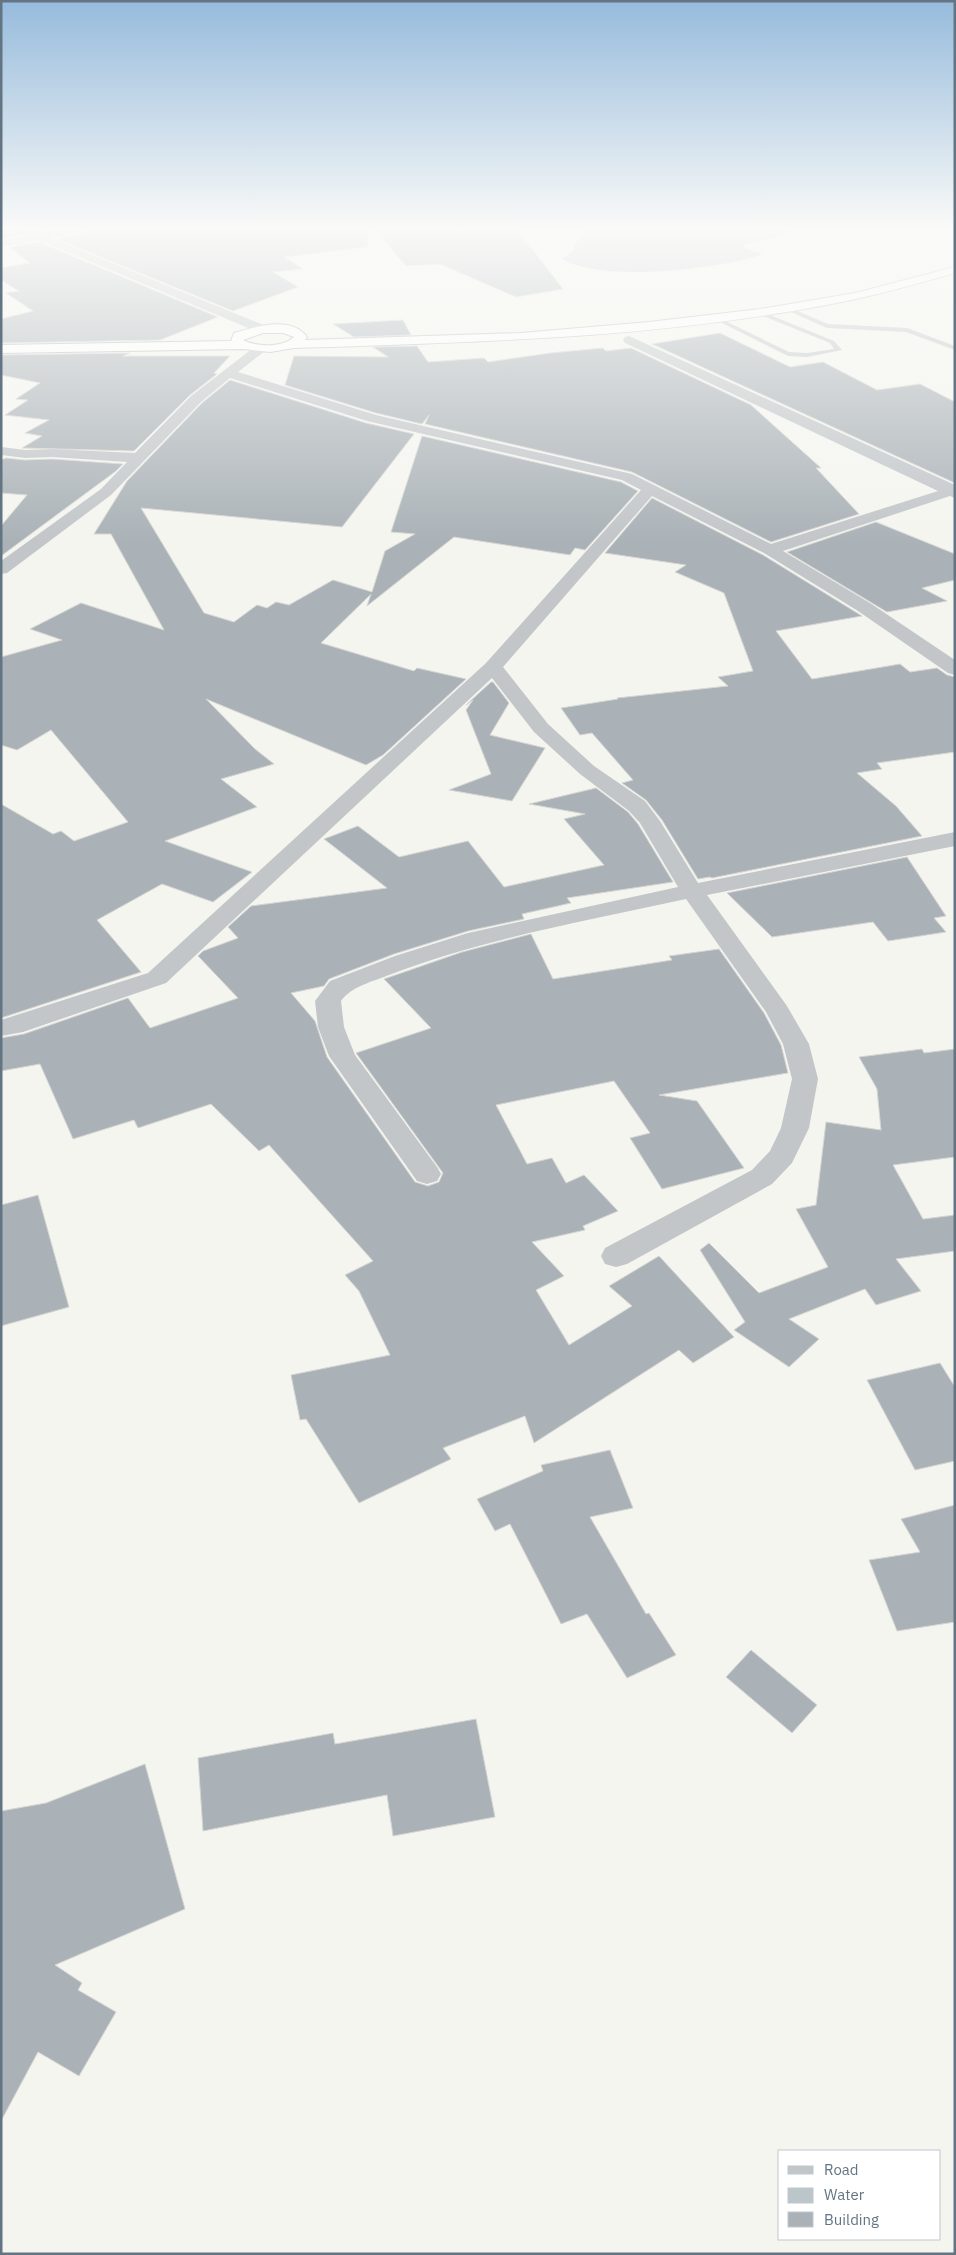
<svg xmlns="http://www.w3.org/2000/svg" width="956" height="2255" font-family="'IBM Plex Sans',sans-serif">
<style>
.water{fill:#bbc6cb}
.building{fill:#aab2b7;stroke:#d6d6d3}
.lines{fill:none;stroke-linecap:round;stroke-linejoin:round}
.highway-casing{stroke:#b5b8bb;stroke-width:2}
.lane{fill:#c2c6c9;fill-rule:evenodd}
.street{fill:#c2c6c9;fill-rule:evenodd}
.highway{fill:#fff;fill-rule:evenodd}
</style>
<rect width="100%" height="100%" fill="#f5f5f0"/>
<!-- water -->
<path class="water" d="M584,228H790L792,230L785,235L744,245L745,248L761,253V255C716,269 604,283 562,259L574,250V243L586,235Z"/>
<!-- building -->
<g class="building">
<polygon points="1,228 19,228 26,234 1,239"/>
<polygon points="92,228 367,228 368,247 284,257 303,269 273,272 298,287 233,311 57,239 89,232"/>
<polygon points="374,228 456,228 461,232 467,228 516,228 563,289 516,297 440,264 406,266"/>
<polygon points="39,242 218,317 160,340 1,343 1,319 33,311 6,293 19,291 1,280 1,268 30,263 10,247"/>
<polygon points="403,320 411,335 354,337 333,324"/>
<polygon points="720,333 790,367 823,362 877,390 920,384 955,402 955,483 652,344"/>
<polygon points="417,346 428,362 484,358 488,362 550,353 603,348 606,351 631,348 751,405 821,468 816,468 859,514 771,542 632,472 425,424 429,415 422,424 376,413 285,385 294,356 388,357 373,347"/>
<polygon points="130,353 123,356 230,356 214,373 217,374 190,395 134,451 22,448 42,436 25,433 49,420 5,415 28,400 16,399 40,383 1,375 1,355"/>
<polygon points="230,380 366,423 414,434 342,527 141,508 204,613 234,622 257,605 267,608 276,602 289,605 333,580 372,592 385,551 415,534 391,532 422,436 621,482 638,491 585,550 575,548 570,555 454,537 367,606 371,594 321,643 414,671 417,668 466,679 383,755 366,765 206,699 255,749 274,764 221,779 257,807 165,841 252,872 213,902 162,884 97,920 141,972 1,1018 1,804 53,834 61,831 74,841 128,822 51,730 17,750 1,745 1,657 62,640 30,629 81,603 164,630 111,534 94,534 127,481 202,403"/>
<polygon points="6,458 25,460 52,459 123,464 116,471 1,556 1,526 27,495 1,493 1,460"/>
<polygon points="652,498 763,555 862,616 776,631 812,679 900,664 910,672 937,668 947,675 955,677 955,752 877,763 882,769 857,773 896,806 922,836 712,878 710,877 698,879 662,820 646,800 622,783 633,780 592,733 580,735 561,708 618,699 617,698 728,686 718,677 753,671 724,593 675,572 686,565 605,553"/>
<polygon points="876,522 955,554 955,580 922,588 947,601 887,612 787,552"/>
<polygon points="491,682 493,682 509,703 490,735 545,748 512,801 449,790 491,774 466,710 473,700 466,705"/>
<polygon points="596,788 628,812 638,824 673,882 567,898 571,903 522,914 524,919 468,931 394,954 329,979 324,986 291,993 315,1021 327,1057 415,1182 428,1186 439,1182 443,1173 356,1053 431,1028 384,979 462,952 531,934 553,979 672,960 669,956 719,949 764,1013 781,1045 788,1073 659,1095 697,1101 744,1168 662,1189 630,1138 650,1133 614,1081 496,1105 527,1164 552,1158 566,1183 584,1175 618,1211 583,1226 585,1230 532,1242 564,1276 536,1290 569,1345 632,1306 609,1286 659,1256 734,1337 693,1363 679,1350 534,1443 525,1416 443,1448 451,1459 359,1503 306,1419 300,1420 291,1375 390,1355 359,1291 345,1275 373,1261 269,1145 259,1151 211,1104 138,1128 134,1120 73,1139 40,1064 1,1071 1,1038 24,1034 128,998 150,1028 238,998 198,956 203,951 238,938 228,927 251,906 387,888 324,839 358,826 399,857 468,841 504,887 604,865 564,819 585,814 529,804"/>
<polygon points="907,857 946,916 934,918 946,932 888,941 873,922 772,937 727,893"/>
<polygon points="922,1049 924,1053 955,1049 955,1157 893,1165 923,1219 955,1215 955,1251 896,1259 921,1291 876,1305 865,1289 789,1319 819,1339 789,1367 734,1330 745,1322 700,1250 709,1243 759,1293 828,1267 796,1209 816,1205 826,1122 881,1130 877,1089 859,1057"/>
<polygon points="38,1195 69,1307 1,1326 1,1205"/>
<polygon points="940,1363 955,1387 955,1461 915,1470 867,1380"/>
<polygon points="610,1450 633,1508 590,1517 646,1614 649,1613 676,1655 627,1678 587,1614 561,1624 510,1524 495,1531 477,1499 543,1471 541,1465"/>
<polygon points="955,1505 955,1622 897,1631 869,1560 920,1552 901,1519"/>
<polygon points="751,1650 817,1705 792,1733 726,1677"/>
<polygon points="476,1719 495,1817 393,1836 387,1795 203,1831 198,1758 333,1733 335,1744"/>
<polygon points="145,1764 185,1909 55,1965 82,1983 78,1990 116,2012 79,2076 38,2052 1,2121 1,1811 46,1803"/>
</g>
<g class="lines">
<!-- highway casing -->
<g class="highway-casing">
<path id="highway" d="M955,267V273C922,282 889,292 856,299C671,338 482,342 294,348L270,352L244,349L1,353V345L231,341L234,333C255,327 291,315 307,337L305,340L521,333L649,322L760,309L855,293ZM263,333H283L294,337C282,348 257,347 243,340Z"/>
</g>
<!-- lane -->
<g class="lane">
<polygon points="458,228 465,228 462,230"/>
<polygon points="784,307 788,307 828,324 907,328 955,346 955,350 906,332 827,328 784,309"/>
<polygon points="760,311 834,341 842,350 807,357 788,356 712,318 717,317 789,352 807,353 834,349 830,343 758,314"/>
</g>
<!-- street -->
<g class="street">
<polygon points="21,228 33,228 42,233 70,228 90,228 89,230 51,238 266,326 268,329 262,333 258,332 39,240 1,247 1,241 31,235"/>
<path d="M629,336L955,485V498L950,496L783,551L870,603L955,660V675L948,673L858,611L764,553L652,496L503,667L548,724L594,766L645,801L660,821L698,883L955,832V846L707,895L787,1006L809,1044L818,1079L809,1128L792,1163L772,1184L627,1264L616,1267L605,1264L601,1256L605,1248L752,1170L770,1151L781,1128L792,1079L783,1044L766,1012L686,899C586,921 485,938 389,975C372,982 352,986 341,1001L344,1027L355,1055L437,1167L441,1174L437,1181L427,1184L417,1181L329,1056L318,1027L315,1001L330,981L395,956L468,933L678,887L640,823L629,811L580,774L534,732L492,678L166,983L23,1032L1,1036V1020L148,973L486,663L641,490L622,480L367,421L230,378L201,402L111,495L7,573L1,574V561L101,489L127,462L52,457L25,458L1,455V447L25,450L52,449L135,453L191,396L257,345L261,344L267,348L265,351L238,372L376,415L632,474L771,544L938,491L625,343L623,340L625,337Z"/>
</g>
<!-- highway -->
<use href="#highway" class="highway"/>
</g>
<!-- sky -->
<linearGradient id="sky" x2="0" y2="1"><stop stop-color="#96bbdc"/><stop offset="0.42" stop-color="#fafaf8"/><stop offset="1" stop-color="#fafaf8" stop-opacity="0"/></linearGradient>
<rect width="956" height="543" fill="url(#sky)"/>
<!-- border -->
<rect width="956" height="2255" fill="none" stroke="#637482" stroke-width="5"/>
<!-- legend -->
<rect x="778" y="2150" width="162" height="90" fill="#ffffff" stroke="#c1c7cd"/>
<rect x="788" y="2166" width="25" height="8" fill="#c2c6c9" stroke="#c1c7cd"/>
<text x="824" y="2175" font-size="15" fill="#637482">Road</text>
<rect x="788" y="2188" width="25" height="15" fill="#bbc6cb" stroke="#c1c7cd"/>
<text x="824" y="2200" font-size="15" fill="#637482">Water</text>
<rect x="788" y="2212" width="25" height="15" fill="#aab2b7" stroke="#c1c7cd"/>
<text x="824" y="2225" font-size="15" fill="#637482">Building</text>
</svg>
